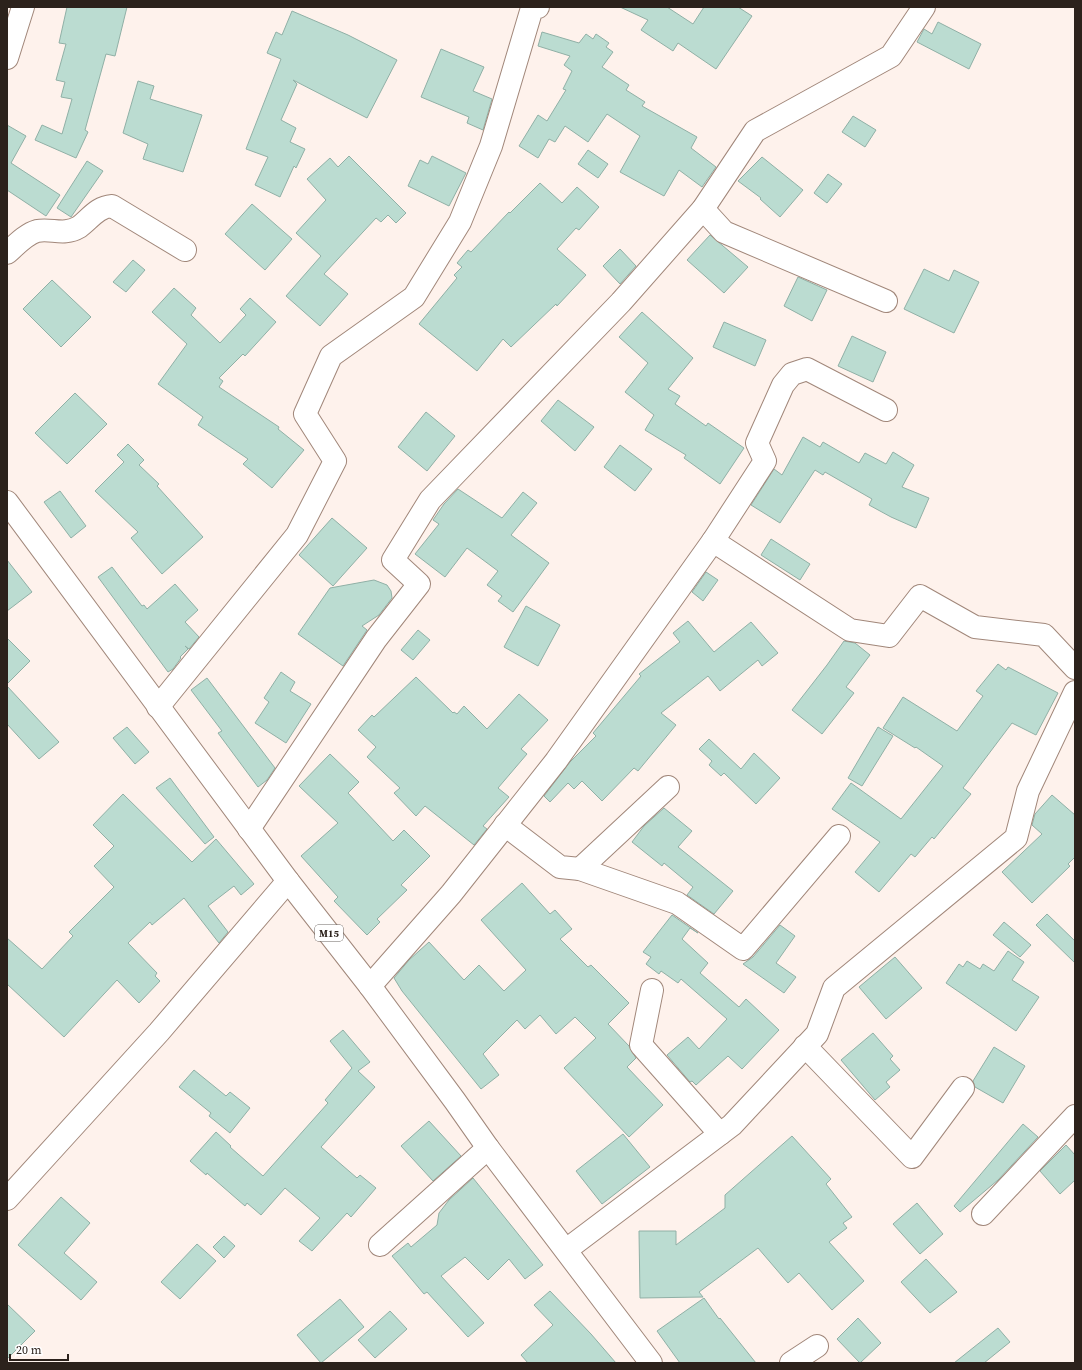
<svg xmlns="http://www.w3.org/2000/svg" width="1082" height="1370" font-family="'Source Serif 4',serif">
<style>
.building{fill:#bbdcd1;stroke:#90b0a6}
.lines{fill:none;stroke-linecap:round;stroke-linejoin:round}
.minor-casing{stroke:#a1877a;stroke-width:24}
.highway-casing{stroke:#a1877a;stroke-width:24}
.minor{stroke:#fff;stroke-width:22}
.highway{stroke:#fff;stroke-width:22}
.labels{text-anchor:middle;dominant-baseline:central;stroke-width:3.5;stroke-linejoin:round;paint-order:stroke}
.shield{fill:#fff;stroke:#6b6460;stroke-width:1}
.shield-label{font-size:10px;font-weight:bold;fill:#2c221c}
</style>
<rect width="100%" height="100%" fill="#fef2ec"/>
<!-- building -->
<g class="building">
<polygon points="67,7 127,7 115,56 106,54 85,130 88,132 76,158 35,140 42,125 62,134 72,99 61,97 65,82 56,80 66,44 59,43"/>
<polygon points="620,7 667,7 693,24 704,7 738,7 752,16 716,69 678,43 673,51 641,30 648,20"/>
<polygon points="292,11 348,35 397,60 367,118 293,80 297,84 281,120 296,128 290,142 305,149 296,168 294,166 280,197 255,185 268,157 246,149 281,59 267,53 276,32 282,35"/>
<polygon points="938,22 981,44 969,69 917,42 924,29 932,34"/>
<polygon points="542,32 579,43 586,34 593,39 596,34 609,43 606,47 613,52 602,67 629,85 626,90 645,102 642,106 697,137 691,148 716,167 702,187 679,170 664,196 620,172 640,136 607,114 588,142 565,126 555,142 549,139 538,158 519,146 538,115 547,121 566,90 563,89 572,71 564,65 570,56 538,46"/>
<polygon points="441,49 484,67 473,91 492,99 483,130 467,123 469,117 421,97"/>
<polygon points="138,81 154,86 150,99 202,115 183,172 143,159 148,144 123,133"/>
<polygon points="853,116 876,130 865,147 842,132"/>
<polygon points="7,125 26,136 11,163 60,195 46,216 7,190"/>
<polygon points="588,150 608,164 598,178 578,164"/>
<polygon points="349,156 406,213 396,223 388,215 381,222 376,218 324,274 348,294 320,326 286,296 321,256 296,233 326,200 307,179 330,158 338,167"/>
<polygon points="432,156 466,173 449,206 408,186 420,160 428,164"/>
<polygon points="762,157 803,190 780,217 760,199 761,198 738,181"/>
<polygon points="87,161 103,171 71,217 57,208"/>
<polygon points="828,174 842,184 827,203 814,193"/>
<polygon points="540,183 562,203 577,187 599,207 579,230 576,228 557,249 586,275 557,306 556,304 511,347 503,339 477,371 419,324 457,278 454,275 462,267 457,263 468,250 471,252 509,212 510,213"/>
<polygon points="252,204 292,239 265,270 225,234"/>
<polygon points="710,235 748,267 724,293 687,260"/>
<polygon points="620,249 636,266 620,284 603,266"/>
<polygon points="133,260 145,270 126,292 113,282"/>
<polygon points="924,269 949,281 954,270 979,282 954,333 904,309"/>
<polygon points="798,277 827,290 812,321 784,306"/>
<polygon points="52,280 91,317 61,347 23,309"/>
<polygon points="174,288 196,308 191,315 220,343 246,315 240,309 250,298 276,322 245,356 243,354 219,378 223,381 219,387 279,427 278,429 304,450 272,488 243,464 248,459 198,425 203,417 158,384 187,344 152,312"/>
<polygon points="642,312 693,358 668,389 680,396 675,404 706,426 708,423 744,448 720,484 684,458 686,455 645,430 654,415 625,392 648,363 619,337"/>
<polygon points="724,322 766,340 755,366 713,347"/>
<polygon points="852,336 886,352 873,382 838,366"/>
<polygon points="75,393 107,424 67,464 35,433"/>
<polygon points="558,400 594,427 575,451 541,421"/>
<polygon points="426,412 455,436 427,471 398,447"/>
<polygon points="803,437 820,447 823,442 859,463 865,453 886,464 893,452 914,465 902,487 929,498 916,528 891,517 869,505 872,499 825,472 823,475 815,470 780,523 751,505 774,469 782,475"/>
<polygon points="128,444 144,460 139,465 159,484 157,486 203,537 162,574 131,538 138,532 95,491 124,462 117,455"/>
<polygon points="620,445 652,469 635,491 604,467"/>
<polygon points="458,489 502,518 523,492 537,503 511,535 549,563 513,612 498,601 502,596 487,585 498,571 467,548 445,577 415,554 439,524 433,520 444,504"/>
<polygon points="60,491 86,526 71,538 44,502"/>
<polygon points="332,518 367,548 333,586 299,555"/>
<polygon points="771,539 810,564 800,580 761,555"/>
<polygon points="7,560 32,592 7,611"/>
<polygon points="112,567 142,606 144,605 147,609 175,584 198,610 185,622 199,637 189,649 185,646 188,649 180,657 181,658 173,669 168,672 98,577"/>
<polygon points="706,572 718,580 703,601 692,592"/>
<polygon points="374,580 387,585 391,591 392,598 379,615 362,626 367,630 343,666 298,634 330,588"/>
<polygon points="526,606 560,625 538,666 504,647"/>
<polygon points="688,621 714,652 751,622 778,653 762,666 758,660 720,691 708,676 661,713 676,725 638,771 634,768 602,801 582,781 574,789 568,783 550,802 544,796 570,762 596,736 593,733 641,676 639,674 680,642 673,633"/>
<polygon points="418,630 430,640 413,660 401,650"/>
<polygon points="7,638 30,661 7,684"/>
<polygon points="844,641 855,643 870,655 846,687 854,693 822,734 792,710 827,665"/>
<polygon points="998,664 1006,670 1008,667 1058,693 1036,735 1012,723 963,788 971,794 934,839 932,837 915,857 911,854 879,892 855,872 880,842 832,809 851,783 901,819 943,766 916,747 915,748 883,728 903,697 957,731 983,696 976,691"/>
<polygon points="281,672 295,682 290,691 311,704 286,743 255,723 269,702 264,698"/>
<polygon points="416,677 453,713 454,712 457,714 464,706 487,729 519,694 548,720 521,749 527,754 498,788 509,797 483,826 487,829 474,845 425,806 416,816 394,793 400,788 367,757 376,747 358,730 372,715 374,717"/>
<polygon points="207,678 275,768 267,780 258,787 218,733 222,731 191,690"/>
<polygon points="7,686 59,742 39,759 7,724"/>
<polygon points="127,727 149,752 135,764 113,738"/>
<polygon points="878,727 893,736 862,786 848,778"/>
<polygon points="709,739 741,769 754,753 780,778 756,804 724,773 721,776 709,765 712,761 699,749"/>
<polygon points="330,754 359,782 348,793 393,841 404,830 430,856 401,885 407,890 377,919 380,922 367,935 334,901 338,897 301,856 338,823 299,786"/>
<polygon points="170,778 214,837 205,844 156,788"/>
<polygon points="123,794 192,862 216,839 254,884 241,895 234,886 208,906 228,932 219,943 184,898 152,925 150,922 128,943 157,973 155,976 160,981 139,1003 117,980 64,1037 7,984 7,938 42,969 73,936 69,932 114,887 94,866 114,846 93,825"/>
<polygon points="1052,795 1075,815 1075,857 1068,864 1070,866 1032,903 1002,872 1042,834 1032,825 1035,814"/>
<polygon points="664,808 692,831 678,847 733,891 714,914 687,895 693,887 664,863 662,866 632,842 644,826"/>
<polygon points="522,883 550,914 555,910 572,929 560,939 588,967 591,965 629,1003 608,1024 629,1046 636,1058 627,1067 663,1105 629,1137 564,1068 596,1038 575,1017 556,1034 540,1015 525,1029 517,1020 483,1054 499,1075 481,1089 402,991 394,978 409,960 429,942 464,980 479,965 504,991 526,970 481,920"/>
<polygon points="1047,914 1075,941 1075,963 1036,925"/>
<polygon points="672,915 698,933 690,928 682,939 708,963 700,973 739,1007 746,999 779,1030 742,1069 728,1056 696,1085 692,1081 690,1082 667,1055 688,1037 699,1049 727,1019 681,979 678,983 661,971 659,974 646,964 651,957 643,952"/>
<polygon points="1004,922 1031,945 1020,957 993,935"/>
<polygon points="780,925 795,936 776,963 796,977 784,993 743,964 753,957"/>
<polygon points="1008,951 1024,962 1012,980 1039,997 1016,1031 946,983 959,964 963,967 967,961 980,969 983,964 994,971"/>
<polygon points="895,957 922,988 886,1019 859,987"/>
<polygon points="343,1030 370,1062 358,1071 375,1087 321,1147 357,1178 360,1175 376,1188 351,1217 347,1213 312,1251 299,1241 320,1218 285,1188 261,1215 247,1203 245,1206 207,1173 206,1175 190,1161 216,1132 231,1146 230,1147 263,1176 328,1103 325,1100 352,1068 330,1041"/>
<polygon points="873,1033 893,1056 890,1059 900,1070 886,1082 890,1087 875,1100 841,1060"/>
<polygon points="994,1047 1025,1066 1003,1103 975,1087 973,1081"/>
<polygon points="194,1070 226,1096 230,1092 250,1108 230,1133 209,1116 211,1113 179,1087"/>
<polygon points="429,1121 461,1156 433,1181 401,1146"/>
<polygon points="1023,1124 1038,1137 998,1180 960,1212 954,1206"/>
<polygon points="623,1134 650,1167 602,1204 576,1171"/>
<polygon points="792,1136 831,1179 826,1184 852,1217 843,1223 847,1228 829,1242 864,1281 832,1310 799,1273 788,1283 758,1248 699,1292 703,1297 640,1298 639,1231 676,1231 676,1245 725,1208 725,1195"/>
<polygon points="1066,1145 1075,1155 1075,1180 1060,1194 1040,1171"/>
<polygon points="473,1178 543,1265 525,1279 509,1259 488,1280 465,1257 441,1276 484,1323 468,1337 427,1292 424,1294 392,1256 408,1243 411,1247 437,1225 439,1213 449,1200"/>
<polygon points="61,1197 90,1223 64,1253 97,1282 81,1300 18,1245"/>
<polygon points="917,1203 943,1234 920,1254 893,1224"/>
<polygon points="224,1236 235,1246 224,1258 213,1247"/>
<polygon points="197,1244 216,1261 180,1299 161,1282"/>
<polygon points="926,1259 957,1292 930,1313 901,1282"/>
<polygon points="550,1291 591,1334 616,1363 528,1363 521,1355 553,1325 534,1305"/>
<polygon points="704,1298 719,1319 720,1318 756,1363 680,1363 657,1331"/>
<polygon points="340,1299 364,1327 321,1363 297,1335"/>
<polygon points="7,1304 35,1331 7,1359"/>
<polygon points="390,1311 407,1329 375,1358 358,1340"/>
<polygon points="858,1318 881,1343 860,1363 837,1339"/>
<polygon points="998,1328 1010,1342 984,1363 954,1363"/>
</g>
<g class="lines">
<!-- minor casing -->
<g class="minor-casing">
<g id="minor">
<polyline points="7,58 23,7"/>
<polyline points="703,209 724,232 886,301"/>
<path d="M7,253C15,246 26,234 37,231C51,228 64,236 79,227C90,219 97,207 112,206L185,250"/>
<polyline points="713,541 850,630 889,636 920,596 975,627 1044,635 1075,668"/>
<polyline points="158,707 297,535 335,461 305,414 331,356 414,297 460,222 491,146 532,8 538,7"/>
<polyline points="505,825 560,867 580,869 677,903 743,949 839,836"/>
<polyline points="249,829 376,639 419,584 393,560 430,500 621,302 703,209 755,131 891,56 924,7"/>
<polyline points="580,869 668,787"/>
<polyline points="370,986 451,894 556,761 713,541 765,461 757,443 783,385 792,374 807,369 886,410"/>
<polyline points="652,990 641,1045 720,1134"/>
<polyline points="805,1046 912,1157 963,1088"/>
<polyline points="7,1199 159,1032 288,881"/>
<polyline points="983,1214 1075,1116"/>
<polyline points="380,1245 488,1148"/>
<polyline points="566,1250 732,1125 817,1034 834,988 1016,838 1028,791 1075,692"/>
<polyline points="791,1363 817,1346"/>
</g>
</g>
<!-- highway casing -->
<g class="highway-casing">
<polyline id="highway" points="7,502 288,881 370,986 455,1101 488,1148 651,1363"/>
</g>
<!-- minor -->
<use href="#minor" class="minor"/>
<!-- highway -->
<use href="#highway" class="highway"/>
</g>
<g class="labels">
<!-- shield labels -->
<rect class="shield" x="315" y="925" width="28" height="16" rx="3"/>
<g class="shield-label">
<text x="329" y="933">M15</text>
</g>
</g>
<!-- border -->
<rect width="1082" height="1370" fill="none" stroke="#2c221c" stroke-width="16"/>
<!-- scale -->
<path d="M10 1354v6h58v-6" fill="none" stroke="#2c221c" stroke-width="2"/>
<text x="16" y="1354" font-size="12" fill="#2c221c" stroke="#ffffff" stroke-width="3" paint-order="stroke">20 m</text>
</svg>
